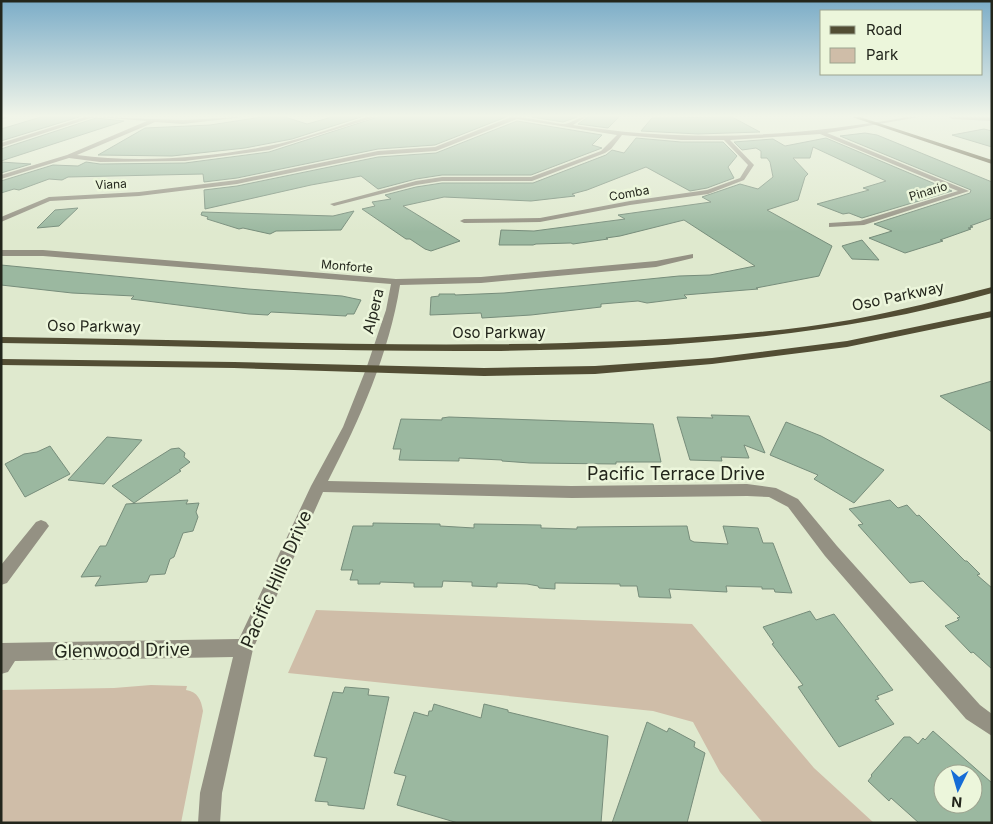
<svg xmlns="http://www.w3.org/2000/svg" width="993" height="824" font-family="Inter,sans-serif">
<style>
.green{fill:#cfbda8}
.building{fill:#9bb8a0;stroke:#778d7b;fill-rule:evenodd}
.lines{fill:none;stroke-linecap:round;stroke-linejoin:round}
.minor{fill:#949183;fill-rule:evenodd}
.major{fill:#524d34;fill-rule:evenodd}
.labels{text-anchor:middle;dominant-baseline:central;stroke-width:5;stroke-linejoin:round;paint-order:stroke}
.far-street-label{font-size:12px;fill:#23261c;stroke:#ecf6db}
.street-label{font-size:15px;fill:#23261c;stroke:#ecf6db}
.near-street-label{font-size:18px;fill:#23261c;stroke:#ecf6db}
</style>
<rect width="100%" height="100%" fill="#dfe9ce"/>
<!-- green -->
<g class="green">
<polygon points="316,610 692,624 814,768 874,823 763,823 720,772 693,722 653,711 288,673"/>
<path d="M151,685L187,686L186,690C198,692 201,700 203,711L181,823H1V690L114,688Z"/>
</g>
<!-- building -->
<g class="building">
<polygon points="41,117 79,117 1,141 1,129"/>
<polygon points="262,117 285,117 307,124 332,117 361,117 292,139 245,148 172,156 98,155 145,128 210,125"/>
<polygon points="378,117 506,117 435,145 378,149 237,178 204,182 203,174 68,177 62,180 49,179 19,190 14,189 1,193 1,181 53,165 78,166 86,162 100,164 185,163 269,152"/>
<polygon points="532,117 577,117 563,122"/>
<polygon points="588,117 619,117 608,128 578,124"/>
<polygon points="732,117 760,132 698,134 641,131 652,118"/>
<polygon points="96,118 124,121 1,161 1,149"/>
<polygon points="517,121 602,135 592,145 602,148 531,175 442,175 416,179 378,189 361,176 311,185 205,209 204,190 237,186 378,157 436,153"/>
<polygon points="984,129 992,131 992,147 952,135"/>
<polygon points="865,133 877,135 992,182 992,218 970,226 973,227 968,228 971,229 940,240 943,241 905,253 869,238 892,231 874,224 970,193 971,190 840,136"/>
<polygon points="636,138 681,142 723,142 737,156 728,167 734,178 707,188 690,191 646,167 587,190 572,194 575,196 531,201 444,197 403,206 460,241 431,251 425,249 410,239 406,239 362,209 375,206 372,202 391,199 385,195 416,187 442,183 533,183 606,155 612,150 624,153"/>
<polygon points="826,138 952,191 862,218 849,213 843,214 817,204 869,190 863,188 886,181 813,147 810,158 793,158 808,174 805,177 798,200 767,210 832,246 819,276 756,288 758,289 684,295 687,298 647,303 638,301 601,304 601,307 531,315 482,318 481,313 430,315 431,297 439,296 439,294 455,294 455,295 504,293 589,285 679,276 710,275 755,266 684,220 620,236 606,238 608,239 573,244 571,243 536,244 533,245 499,245 501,230 534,231 625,219 618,215 711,202 702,197 740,184 758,189 773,177 770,162 767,158 761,158 761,151 756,148 742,150 734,142 773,139 785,146"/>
<polygon points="1,162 31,164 1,173"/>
<polygon points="78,208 59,226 37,228 55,210"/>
<polygon points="354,211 341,230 276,231 270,234 243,228 239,229 207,219 208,217 201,215 202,212 333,216"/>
<polygon points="862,240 879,260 852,259 842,246"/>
<polygon points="1,265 248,289 342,296 361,300 354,314 347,314 346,316 271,312 268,315 249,314 131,299 134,296 72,293 1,285"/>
<polygon points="992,381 992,432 940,396"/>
<polygon points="711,415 749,416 765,453 744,445 749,458 721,457 722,461 690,460 677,417 713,418"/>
<polygon points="449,417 653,424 661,462 616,462 616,464 530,463 502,461 502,460 459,458 459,461 399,460 401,449 393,449 401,419 442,420 442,418"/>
<polygon points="786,422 821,436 884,470 854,503 814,479 818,475 770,455"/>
<polygon points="107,437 142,440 104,484 68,480"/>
<polygon points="50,446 70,474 25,497 5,464 24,454 37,452"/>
<polygon points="179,448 185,453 184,457 190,462 179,470 181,471 134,503 112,486 171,449"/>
<polygon points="188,500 186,504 199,503 196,512 198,517 193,531 183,533 174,557 170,559 165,574 150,575 147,582 95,586 101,576 81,577 100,546 106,546 126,504"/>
<polygon points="890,500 898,508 907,505 917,516 919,515 965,561 967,561 980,574 977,575 992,588 992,669 973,652 971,653 945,626 959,620 957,618 960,617 923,581 910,583 858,525 863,524 849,509"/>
<polygon points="373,523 440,524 440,526 474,528 474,524 541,525 541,528 577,529 577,527 687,526 690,540 694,542 728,544 723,526 758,528 763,543 773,543 792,593 775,592 774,589 762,589 762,587 726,586 727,592 669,589 671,598 639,597 637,586 620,586 620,584 555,583 555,589 539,588 538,586 527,584 497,583 497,587 472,586 472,582 443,581 442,587 414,587 414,583 380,582 380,584 358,584 358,580 350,580 353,570 341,570 353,526 373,526"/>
<polygon points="810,611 816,620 834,614 893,690 877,696 879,699 875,700 894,724 839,747 798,687 803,685 772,644 774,643 763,627"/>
<polygon points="345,687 369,689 368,695 389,697 364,809 328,805 328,802 315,801 327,758 314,756 333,692 343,693"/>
<polygon points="434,704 481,718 484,704 508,710 508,712 608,736 601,823 458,823 397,805 406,776 394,773 414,712 428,716 429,711 432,711"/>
<polygon points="647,722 667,732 669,728 695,742 694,747 705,753 687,823 612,823"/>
<path d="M933,731L992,783V823H919L891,798L889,801L868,781L872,776L871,775L904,737H910L918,744L923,738L925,740ZM943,774H973V804H943Z"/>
</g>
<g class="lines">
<!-- minor -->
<g class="minor">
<polygon points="1,117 9,117 1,120"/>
<polygon points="85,117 94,117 1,147 1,143"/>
<path d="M97,117L183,120L243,117L183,124L155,122L77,155C137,163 208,158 268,146C301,140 335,127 367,117H376L269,150L185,161L100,162L69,158L1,179V175L67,155L147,121Z"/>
<path d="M511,117C529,117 546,122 563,124C571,124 577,117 586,117L573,125C684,143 796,137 907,117H919L827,133L969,191L864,225L829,227V223L860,221L958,191L820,134L730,140L754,165L744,180L708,194L630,205L540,222L464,223L460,221L464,219L540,218L630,201L707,190L740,178L748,165L724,140H681L622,135L611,149L605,153L532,181H442L416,185L334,206L330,204L416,181L442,177H531L601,151L617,135L517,119L436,151L378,155L237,184L139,196L50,201L1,222V217L49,197L139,192L237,180L378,151L435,147Z"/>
<polygon points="949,117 992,117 992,121 952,119"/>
<path d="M1,250H43L396,279L481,277L656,261L693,254V258L656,267L481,283L400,285C389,354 360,419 328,481L572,486L747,484L776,488L798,499L837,546L980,705L992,714V736L966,719L825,556L788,507L769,497L747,496L572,498L323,492L253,649L222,793L220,823H198L200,793L233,657L15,661L8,672L1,674V643L239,639L311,486L343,427L366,369L386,310L391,284L43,256H1Z"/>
<polygon points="41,520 46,522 49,526 46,530 7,583 1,585 1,565 36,522"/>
</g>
<!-- major -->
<g class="major">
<polygon points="852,117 860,117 992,160 992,164"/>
<path d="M992,287V293C829,339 660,349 491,351C328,352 165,345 1,343V337C190,339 378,348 566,343C661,340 757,336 850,320C898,311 945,299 992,287Z"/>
<polygon points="992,311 992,317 847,347 712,364 595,374 484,376 234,368 1,365 1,359 234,362 484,368 595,366 712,358 847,341"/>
</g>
</g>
<!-- sky -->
<linearGradient id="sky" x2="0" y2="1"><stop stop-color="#7cadc8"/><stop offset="0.5" stop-color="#f1f5e9"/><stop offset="1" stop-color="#f1f5e9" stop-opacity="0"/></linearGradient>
<rect width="993" height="232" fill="url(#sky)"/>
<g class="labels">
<!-- far-street labels -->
<g class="far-street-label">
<text transform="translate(111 184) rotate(-3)">Viana</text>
<text transform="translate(928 191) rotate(-17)">Pinario</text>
<text transform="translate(629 193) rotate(-10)">Comba</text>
<text transform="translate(347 266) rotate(5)">Monforte</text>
</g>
<!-- street labels -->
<g class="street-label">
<text transform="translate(898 296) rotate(-12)">Oso Parkway</text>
<text transform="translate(373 311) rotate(-76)">Alpera</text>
<text transform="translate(94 326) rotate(1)">Oso Parkway</text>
<text x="499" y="332">Oso Parkway</text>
</g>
<!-- near-street labels -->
<g class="near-street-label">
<text x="676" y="473">Pacific Terrace Drive</text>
<text transform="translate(276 579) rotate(-66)">Pacific Hills Drive</text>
<text transform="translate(122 650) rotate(-1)">Glenwood Drive</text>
</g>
</g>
<!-- border -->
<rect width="993" height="824" fill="none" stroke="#23261c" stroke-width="5"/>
<!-- legend -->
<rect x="820" y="10" width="162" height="65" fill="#ecf6db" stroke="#9ca38f"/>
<rect x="830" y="26" width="25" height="8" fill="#524d34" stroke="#9ca38f"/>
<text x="866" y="35" font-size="15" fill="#23261c">Road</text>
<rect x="830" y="48" width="25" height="15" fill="#cfbda8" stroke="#9ca38f"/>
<text x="866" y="60" font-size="15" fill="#23261c">Park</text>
<!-- north arrow -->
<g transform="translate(958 789) rotate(185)"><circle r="24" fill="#ecf6db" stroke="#9ca38f"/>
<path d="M0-4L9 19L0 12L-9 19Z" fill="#156cd6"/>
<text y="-8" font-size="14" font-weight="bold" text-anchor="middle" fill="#23261c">N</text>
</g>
</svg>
